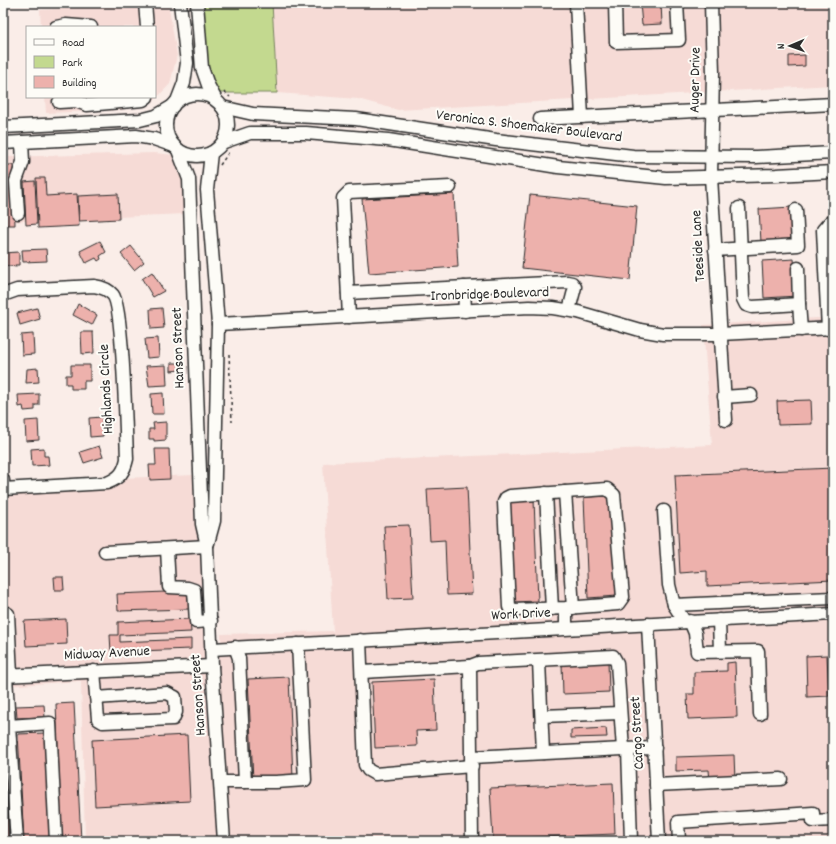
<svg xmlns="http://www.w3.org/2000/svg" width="836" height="844" font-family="Dekko,sans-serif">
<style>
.built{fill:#f6dbd6}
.green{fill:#c3d98f;stroke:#77825d}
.building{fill:#edb1ac;stroke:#2b2b2b}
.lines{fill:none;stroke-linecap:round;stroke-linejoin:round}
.minor-casing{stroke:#2b2b2b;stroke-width:15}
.path{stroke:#2b2b2b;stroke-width:1.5;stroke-dasharray:3 3;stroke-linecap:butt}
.minor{stroke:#fdfcf7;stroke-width:12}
.labels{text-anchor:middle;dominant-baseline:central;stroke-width:4;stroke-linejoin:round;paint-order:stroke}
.street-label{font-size:15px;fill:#2b2b2b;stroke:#fdfcf7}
</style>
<rect width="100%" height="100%" fill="#faede8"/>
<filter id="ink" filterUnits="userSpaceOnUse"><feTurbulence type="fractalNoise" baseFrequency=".025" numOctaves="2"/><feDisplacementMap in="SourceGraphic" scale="8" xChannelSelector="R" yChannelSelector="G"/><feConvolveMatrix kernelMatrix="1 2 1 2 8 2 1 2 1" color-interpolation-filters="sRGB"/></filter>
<g filter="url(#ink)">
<!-- built -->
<g class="built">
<polygon points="137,3 168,3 177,55 170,84 153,102 121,110 46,113 45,97 155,97 155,27 41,27 40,10"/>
<polygon points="272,3 833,3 833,85 398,110 358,99 277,93"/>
<polygon points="154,153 175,155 184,180 185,214 3,222 3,157"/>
<polygon points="833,317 833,841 229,841 217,644 221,644 221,634 333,631 323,463 712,445 703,325"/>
<polygon points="195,475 202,546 219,841 85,841 81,681 3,686 3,483"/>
</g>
<!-- green -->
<path class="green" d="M202,3H272L277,93H218C203,67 205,33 202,3Z"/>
<!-- building -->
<g class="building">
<polygon points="640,3 661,3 662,24 642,25"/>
<polygon points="805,55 805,66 789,67 789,56"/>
<polygon points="3,165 13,165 15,225 3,225"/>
<polygon points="36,178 45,178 46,196 77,194 79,226 38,228"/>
<polygon points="35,181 37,224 26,225 24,182"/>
<polygon points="118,194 119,219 79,221 78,196"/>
<polygon points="454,194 458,267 369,273 362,199"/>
<polygon points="530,195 637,206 630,280 522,268"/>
<polygon points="792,207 794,240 761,242 759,209"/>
<polygon points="100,241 106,252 100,256 101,259 98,261 96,258 86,263 80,251"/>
<polygon points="131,246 144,262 134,270 121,254"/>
<polygon points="46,249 47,261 23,262 22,250"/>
<polygon points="19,252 19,265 15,265 16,267 3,265 3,253"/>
<polygon points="794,259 797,296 764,298 762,261"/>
<polygon points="152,272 164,291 153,297 142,279"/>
<polygon points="78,304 97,315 92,325 73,315"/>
<polygon points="37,308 40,319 20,325 17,313"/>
<polygon points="162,308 164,328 151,329 150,309"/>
<polygon points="81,332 93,332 94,353 82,354"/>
<polygon points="33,334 34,354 22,355 21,335"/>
<polygon points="158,338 159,357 147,358 145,339"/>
<polygon points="171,363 180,363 180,370 171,371"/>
<polygon points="71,365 90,365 90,381 84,381 84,389 71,389 71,384 66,384 66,375 71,375"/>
<polygon points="166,365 167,385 149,386 146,366"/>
<polygon points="38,368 39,382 26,383 27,369"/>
<polygon points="832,368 833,368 833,394"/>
<polygon points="163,393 164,414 152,414 151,394"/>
<polygon points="39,394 39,405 35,405 35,410 24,411 23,406 19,407 18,395"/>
<polygon points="811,400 812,424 778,425 777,401"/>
<polygon points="102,417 103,436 90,437 89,418"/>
<polygon points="38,420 39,440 26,441 25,421"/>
<polygon points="166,422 166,440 154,441 154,439 149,439 149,429 154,429 153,423"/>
<polygon points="99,446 103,457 84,463 80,452"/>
<polygon points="44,448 44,456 48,456 49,465 32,466 31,449"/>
<polygon points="155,449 169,449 170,479 150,480 149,465 156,465"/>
<polygon points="833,468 833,580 707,586 707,571 680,573 675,475"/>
<polygon points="467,487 472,594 447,595 445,540 430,541 427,489"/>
<polygon points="612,496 617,596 588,598 584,497"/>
<polygon points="534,500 538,601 511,602 506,502"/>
<polygon points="409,525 413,598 388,599 384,526"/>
<polygon points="54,577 63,577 64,590 55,590"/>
<polygon points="189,591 189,609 118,611 117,594"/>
<polygon points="66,619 67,644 26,646 24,621"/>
<polygon points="190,619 191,632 120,635 120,642 191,639 191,649 111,652 110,635 118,635 118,622"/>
<polygon points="827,655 829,696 807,697 806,656"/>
<polygon points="608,661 609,692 563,694 562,663"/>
<polygon points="735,662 737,717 688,719 687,694 694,694 694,672 727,671 727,663"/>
<polygon points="289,677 293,779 253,780 248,679"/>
<polygon points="434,679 436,730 416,731 417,746 375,748 372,682"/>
<polygon points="74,703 81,841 62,841 56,704"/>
<polygon points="44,705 45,717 17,718 16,706"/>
<polygon points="606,728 607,737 571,738 571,730"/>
<polygon points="3,731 9,841 3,841"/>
<polygon points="45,733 51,841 24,841 18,734"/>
<polygon points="187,735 190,801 95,806 92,740"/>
<polygon points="734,755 735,780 710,781 709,770 676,771 676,757"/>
<polygon points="613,783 615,834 493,839 490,788"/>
<polygon points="833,840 833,841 807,841"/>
</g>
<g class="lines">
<!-- minor casing -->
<g class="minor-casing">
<g id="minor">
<polyline points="145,3 147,27"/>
<polyline points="197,3 202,68 208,85 216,100"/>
<polyline points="576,3 582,117"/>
<polyline points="615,3 616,42 679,40 677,3"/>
<polyline points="711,3 713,73 711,177 726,420"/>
<polyline points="56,27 66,25 91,27"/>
<circle cx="197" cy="125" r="31"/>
<polyline points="177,101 184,83 187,63 180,3"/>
<polyline points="59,102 76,101 87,105 143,100 147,97"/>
<polyline points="222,107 253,114 356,119 496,140 633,156 756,157 833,153"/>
<polyline points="540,119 833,104"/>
<polyline points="3,127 140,120 156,116 173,106"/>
<polyline points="224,142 250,133 306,133 388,140 558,167 666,178 776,175 833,172"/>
<polyline points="3,143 136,136 154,139 174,146"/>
<polyline points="178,150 189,179 202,524 207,546 212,666 224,841"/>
<polyline points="739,208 743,299 746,305 752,307 799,304 801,330"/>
<polyline points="18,213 16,181 23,162 22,142"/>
<polyline points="715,250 798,245 796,210"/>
<polyline points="798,268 799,304"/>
<polyline points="464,287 465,311"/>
<polyline points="348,293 567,282 572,283 575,287 569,310"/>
<path d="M3,295L17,290L94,286C101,287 108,289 113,295C123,307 126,434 127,459C124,472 120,478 107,483L3,489V480"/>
<polyline points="349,317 343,198 349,192 450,187"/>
<polyline points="218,324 529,307 553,308 578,312 640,330 663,334 720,334 833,328"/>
<polyline points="828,329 823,230 830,222 833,222"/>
<polyline points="724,397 751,395"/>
<polyline points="565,492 573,608"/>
<polyline points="546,493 552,609"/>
<polyline points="664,511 669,585 674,605 685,622"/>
<polyline points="208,543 214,521 218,324 207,190 211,153"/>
<polyline points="167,549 169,587 188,588 194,590 196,622 211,621"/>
<polyline points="105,552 207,546"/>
<polyline points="674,605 833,598"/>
<polyline points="566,608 618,604 623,597 614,495 607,489 510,496 506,498 504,502 509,607 514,610 566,608 566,628"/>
<polyline points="3,611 8,614 11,675"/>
<polyline points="719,620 720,651"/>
<polyline points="690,621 695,633 697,652 758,651 760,714"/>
<polyline points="648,624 659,841"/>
<polyline points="360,640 365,765 368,770 375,774 472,766"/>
<polyline points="235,647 239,658 245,782"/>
<polyline points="212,649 833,614"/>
<polyline points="539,661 543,753"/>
<polyline points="94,671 98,719 103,722 173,719 176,712 175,697 167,693 96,698"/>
<polyline points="362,672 470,666"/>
<polyline points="3,676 212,666"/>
<polyline points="6,676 9,726"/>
<polyline points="542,716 620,713"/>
<polyline points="628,749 631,841"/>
<polyline points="472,757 623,749"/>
<polyline points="221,782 276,782 305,780 298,644"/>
<polyline points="656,785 781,779"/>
<polyline points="17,841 9,726 50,723 56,841"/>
<polyline points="472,841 470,666 478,663 613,656 617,663 623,749 655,748"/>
<polyline points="679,841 678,822 813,813 813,821 833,820"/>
</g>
</g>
<!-- path -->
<g class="path">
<polyline points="224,92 230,97"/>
<polyline points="220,165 229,152"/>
<polyline points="229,354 232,422"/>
</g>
<!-- minor -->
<use href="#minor" class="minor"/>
</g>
</g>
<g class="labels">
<!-- street labels -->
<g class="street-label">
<text transform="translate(696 80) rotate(-89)">Auger Drive</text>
<text transform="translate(529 127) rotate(7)">Veronica S. Shoemaker Boulevard</text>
<text transform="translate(699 246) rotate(-93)">Teeside Lane</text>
<text transform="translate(490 295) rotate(-2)">Ironbridge Boulevard</text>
<text transform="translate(179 348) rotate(-92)">Hanson Street</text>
<text transform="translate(107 389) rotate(-93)">Highlands Circle</text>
<text transform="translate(521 615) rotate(-3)">Work Drive</text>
<text transform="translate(107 654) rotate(-3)">Midway Avenue</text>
<text transform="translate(199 695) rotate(-94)">Hanson Street</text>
<text transform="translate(638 733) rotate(-93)">Cargo Street</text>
</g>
</g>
<!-- margin -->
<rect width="836" height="844" fill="none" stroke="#fdfcf7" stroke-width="16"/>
<rect x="8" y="8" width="820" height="828" fill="none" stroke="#2b2b2b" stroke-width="1.5" filter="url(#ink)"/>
<!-- legend -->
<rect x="26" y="26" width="130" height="72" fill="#fdfcf7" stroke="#a9a8a5"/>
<rect x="34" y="39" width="20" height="6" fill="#fdfcf7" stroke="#a9a8a5"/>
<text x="62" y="46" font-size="12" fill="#2b2b2b">Road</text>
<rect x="34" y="56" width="20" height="12" fill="#c3d98f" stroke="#a9a8a5"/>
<text x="62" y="66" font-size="12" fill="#2b2b2b">Park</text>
<rect x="34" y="76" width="20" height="12" fill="#edb1ac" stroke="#a9a8a5"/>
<text x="62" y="86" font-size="12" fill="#2b2b2b">Building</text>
<!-- north arrow -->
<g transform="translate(790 46) rotate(268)" stroke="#fdfcf7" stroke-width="3" paint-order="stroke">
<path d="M0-3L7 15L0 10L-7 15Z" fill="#2b2b2b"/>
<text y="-6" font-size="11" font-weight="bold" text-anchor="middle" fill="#2b2b2b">N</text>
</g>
</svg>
